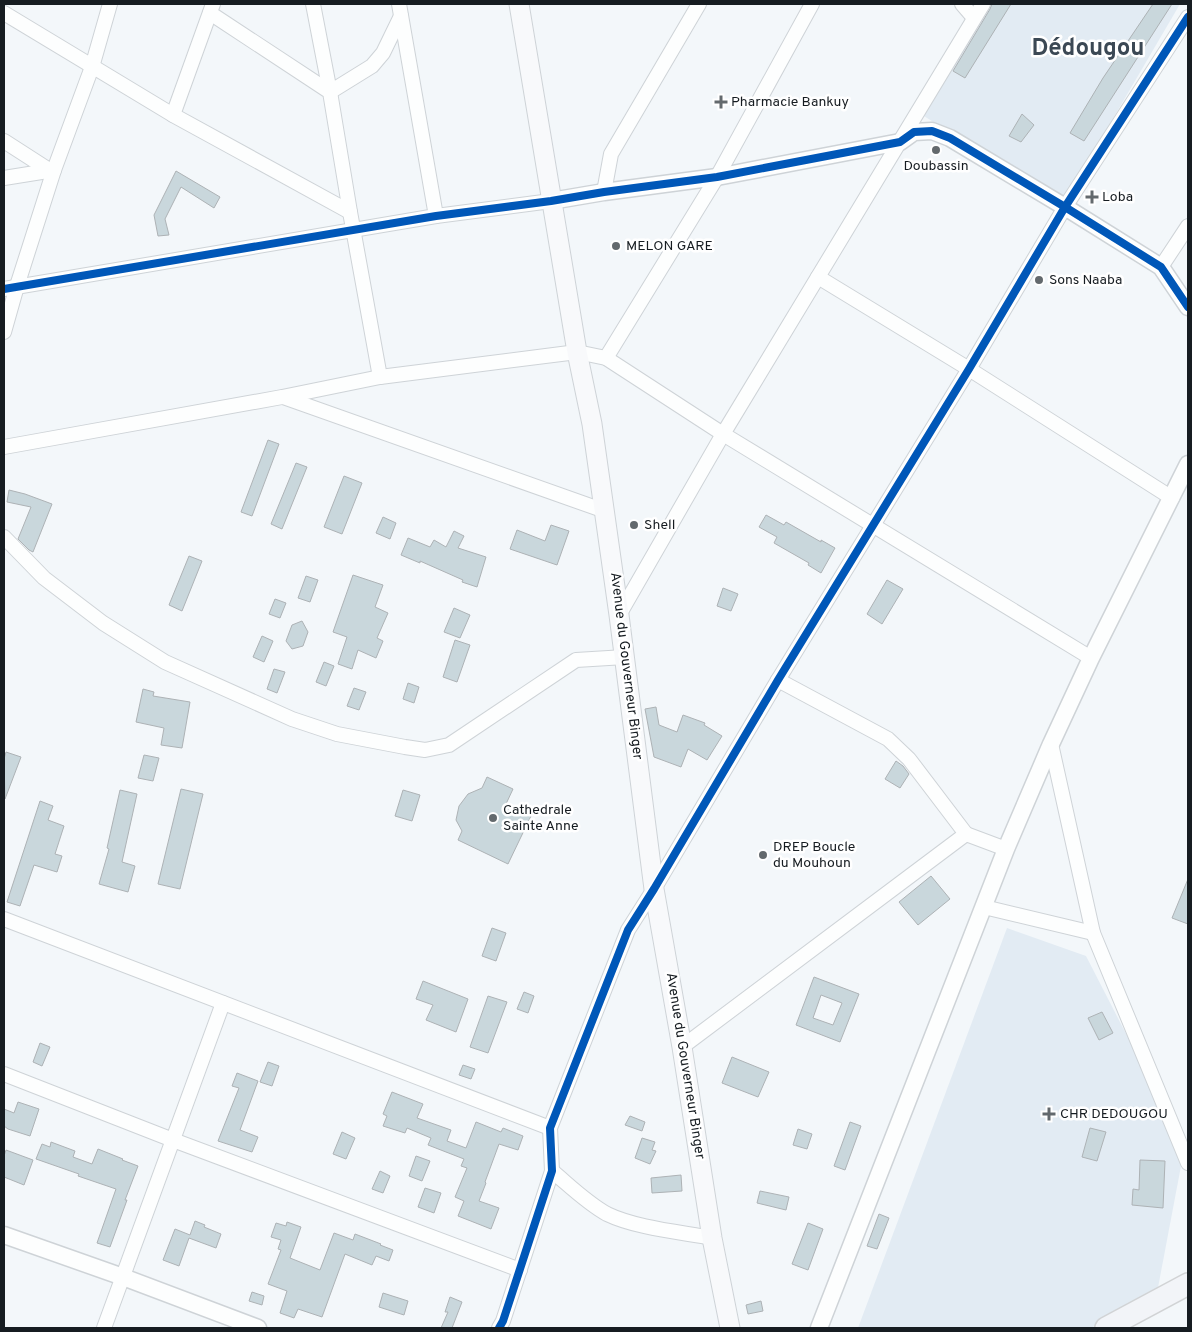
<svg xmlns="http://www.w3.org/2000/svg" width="1192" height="1332" font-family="Overpass,sans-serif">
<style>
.built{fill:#e2ebf3}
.building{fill:#c9d7dc;stroke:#adb2b5;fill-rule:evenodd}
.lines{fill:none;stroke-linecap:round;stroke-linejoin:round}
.minor-casing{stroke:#ced3d7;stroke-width:16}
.tertiary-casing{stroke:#ced3d7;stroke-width:19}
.secondary-casing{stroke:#ced3d7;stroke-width:21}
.primary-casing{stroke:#d1d3d5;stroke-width:24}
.minor{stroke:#fdfefe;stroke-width:14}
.tertiary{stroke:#fdfefe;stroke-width:16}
.secondary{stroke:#f8f9fb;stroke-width:19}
.primary{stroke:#f2f4f8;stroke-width:21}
.cycleway-casing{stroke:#fff;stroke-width:11}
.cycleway{stroke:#0057b8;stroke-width:8}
.poi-dot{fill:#63696d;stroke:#fff;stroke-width:2}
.labels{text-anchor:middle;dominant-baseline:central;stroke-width:5;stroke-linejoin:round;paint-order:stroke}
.poi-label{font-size:14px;fill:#161c21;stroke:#fff;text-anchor:start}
.street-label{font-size:14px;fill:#161c21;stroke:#fff}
.town-label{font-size:24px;font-weight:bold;fill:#3b4854;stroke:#fff}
</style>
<rect width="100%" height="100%" fill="#f3f7fa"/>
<!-- built -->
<g class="built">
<polygon points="979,4 1180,4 1063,204 916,111"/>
<polygon points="1007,928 1086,956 1140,1061 1181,1166 1157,1293 1091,1328 858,1328"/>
</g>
<!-- building -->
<g class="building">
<polygon points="992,4 1011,4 965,78 953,71 990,9"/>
<polygon points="1153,4 1172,4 1084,141 1070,133 1103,78"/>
<polygon points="1022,114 1034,125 1021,142 1009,136"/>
<polygon points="176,171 220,197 214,208 181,187 165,219 169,235 158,236 154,215"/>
<polygon points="268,440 279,444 252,516 241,512"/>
<polygon points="296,463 307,467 282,529 271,524"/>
<polygon points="344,476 362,483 342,534 324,527"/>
<polygon points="9,490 25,494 52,504 33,552 29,550 18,539 31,507 7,502"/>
<polygon points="766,515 784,525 786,522 821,542 821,540 835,548 821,573 808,565 809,563 774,543 777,537 759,527"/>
<polygon points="383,517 396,523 390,539 376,533"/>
<polygon points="551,525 569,531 557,565 510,549 517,530 545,541"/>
<polygon points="454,531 464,536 458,548 486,557 477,587 462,582 463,580 420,561 420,563 401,555 408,538 430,547 434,540 446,547"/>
<polygon points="189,556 202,561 182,611 169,605"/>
<polygon points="353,575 383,585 375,607 388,613 377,638 383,641 376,658 358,650 352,669 338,664 347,637 333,632"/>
<polygon points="306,576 318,580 310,602 298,598"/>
<polygon points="887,580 903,589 882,624 867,614"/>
<polygon points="723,588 738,594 731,611 717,606"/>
<polygon points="275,599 286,603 280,618 269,614"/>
<polygon points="454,608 470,615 460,638 444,632"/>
<polygon points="302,621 308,632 303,646 292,649 286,641 292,625"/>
<polygon points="262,636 273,641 264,662 253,657"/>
<polygon points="455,640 470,645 457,682 443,677"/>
<polygon points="324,662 334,666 326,686 316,682"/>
<polygon points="274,669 285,672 277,693 267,689"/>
<polygon points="408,683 419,687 414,703 403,699"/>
<polygon points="354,688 366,692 359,710 347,706"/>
<polygon points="143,689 154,692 153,696 190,702 182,748 161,745 164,728 136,722"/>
<polygon points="656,707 659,725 677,732 683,715 705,723 704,725 722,736 707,760 688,749 681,767 654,757 645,709"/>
<polygon points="6,752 21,757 5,799 4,759"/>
<polygon points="144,755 159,758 153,781 138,778"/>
<polygon points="896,761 903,766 909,774 900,788 885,779"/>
<polygon points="487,777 513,789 506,804 531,816 508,864 458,840 462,831 456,820 459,806 468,794 482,788"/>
<polygon points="181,789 203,794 180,889 158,884"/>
<polygon points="120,790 137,794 122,862 135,866 128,892 99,884 109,849 107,848"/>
<polygon points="403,790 420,795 412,821 395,816"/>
<polygon points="40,801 53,806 48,820 64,826 55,854 62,856 57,872 34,865 20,906 7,902"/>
<polygon points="931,876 950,899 918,925 899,902"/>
<polygon points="1188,879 1188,924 1172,918"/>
<polygon points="492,928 506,933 496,961 482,956"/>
<path d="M814,977L859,994L840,1042L796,1025ZM821,995L842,1003L833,1025L813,1018Z"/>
<polygon points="423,981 468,999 456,1032 426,1020 433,1005 416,999"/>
<polygon points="524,992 534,996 528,1013 517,1009"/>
<polygon points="488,996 507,1002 488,1053 470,1047"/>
<polygon points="1102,1012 1113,1033 1099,1040 1088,1018"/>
<polygon points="40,1043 50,1047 42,1066 33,1062"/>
<polygon points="732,1057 769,1072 758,1097 722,1083"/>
<polygon points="268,1062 279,1066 272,1086 260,1082"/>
<polygon points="463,1065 475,1069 471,1079 459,1075"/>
<polygon points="237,1073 258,1081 240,1130 258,1137 252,1152 218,1141 239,1088 232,1086"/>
<polygon points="392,1092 423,1104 417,1118 451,1130 447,1141 466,1148 476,1122 501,1132 503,1128 523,1136 518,1150 499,1144 485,1182 486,1183 479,1201 499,1208 491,1229 458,1216 464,1201 455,1197 467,1168 461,1166 464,1159 428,1145 431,1138 407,1128 405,1133 383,1126 387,1116 383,1114"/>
<polygon points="18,1102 39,1109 30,1136 8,1129 4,1126 4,1109 14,1113"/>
<polygon points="630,1116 645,1122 642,1131 625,1125"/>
<polygon points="850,1122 861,1126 845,1170 834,1166"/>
<polygon points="1090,1128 1106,1132 1097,1161 1082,1157"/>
<polygon points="798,1129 812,1134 807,1149 793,1145"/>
<polygon points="342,1132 355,1138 346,1159 333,1154"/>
<polygon points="642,1138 655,1142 652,1150 656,1151 650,1164 635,1158"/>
<polygon points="51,1142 75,1151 73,1157 92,1164 98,1149 123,1159 122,1160 138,1166 125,1200 127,1200 110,1247 97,1243 116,1189 78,1176 79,1174 36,1159 42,1144 50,1147"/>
<polygon points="6,1150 33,1160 24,1185 4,1177 4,1156"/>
<polygon points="416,1156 430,1161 422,1181 409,1176"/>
<polygon points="1140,1160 1165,1161 1163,1208 1132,1205 1133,1189 1139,1190"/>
<polygon points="380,1171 390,1176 383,1193 372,1189"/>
<polygon points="681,1175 682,1191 652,1193 651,1178"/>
<polygon points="425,1188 441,1193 434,1213 418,1207"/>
<polygon points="760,1191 789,1197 786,1210 757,1203"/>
<polygon points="879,1214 889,1218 877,1249 867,1246"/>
<polygon points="195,1221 205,1225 204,1227 221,1234 216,1248 189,1238 179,1266 163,1260 175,1229 190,1235"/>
<polygon points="287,1222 301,1227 290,1258 320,1270 334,1233 353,1240 355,1234 381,1244 380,1245 393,1250 389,1261 376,1256 372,1265 345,1254 322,1317 298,1309 294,1318 280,1313 287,1291 268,1284 281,1250 278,1249 281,1240 271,1237 276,1223 286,1226"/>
<polygon points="808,1223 823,1229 808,1270 792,1264"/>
<polygon points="252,1292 264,1296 262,1305 249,1301"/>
<polygon points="383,1293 408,1301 404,1315 379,1307"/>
<polygon points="450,1297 462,1302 452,1328 441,1328 448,1312 445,1312"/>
<polygon points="761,1301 763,1311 748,1314 746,1305"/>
</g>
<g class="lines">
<!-- minor casing -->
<g class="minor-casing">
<g id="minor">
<polyline points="313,4 330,92 372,66 383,53 401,16"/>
<polyline points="399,4 436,216"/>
<polyline points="962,4 974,18"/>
<polyline points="4,13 173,115 350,212"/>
<polyline points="210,13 330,92 350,212 380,377"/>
<polyline points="173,115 213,4"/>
<polyline points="4,141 49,170"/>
<polyline points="4,178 54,170 92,67 110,4"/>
<polyline points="604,192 611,154 699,4"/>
<polyline points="1161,267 1188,226"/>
<polyline points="818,277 969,369 1172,498"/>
<polyline points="4,289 436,216 551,201"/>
<polyline points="4,332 17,286 54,170"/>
<polyline points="606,358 717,177 812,4"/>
<polyline points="283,397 605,511"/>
<polyline points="4,447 282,397 380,377 577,352 606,358 723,434 1091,658"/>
<polyline points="4,537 44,578 103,623 165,662 292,719 337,734 405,747 425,750 449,745 576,660 625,657"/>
<polyline points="619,615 723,434 983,4"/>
<polyline points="778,680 888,739 909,759 966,834"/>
<polyline points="1051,744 1093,933 1188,1163"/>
<polyline points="984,907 1093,933"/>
<polyline points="4,919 550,1128"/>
<polyline points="682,1047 966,834 1006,849"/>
<polyline points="4,1074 173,1140 520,1270"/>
<path d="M552,1171C570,1186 587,1203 607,1214C636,1228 680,1232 712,1238"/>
<polyline points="104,1328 223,1003"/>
<polyline points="499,1328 503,1321 552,1171 550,1128 628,930 654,889 778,680 969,369 1065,207 1188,17"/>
</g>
</g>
<!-- tertiary casing -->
<g class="tertiary-casing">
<g id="tertiary">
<polyline points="551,201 604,192 717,177 900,142 914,132 932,131 950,138 1065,207 1161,267 1188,307"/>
<polyline points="4,1235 123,1277 258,1328"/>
<polyline points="819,1328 1006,849 1051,744 1091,658 1188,464"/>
</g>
</g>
<!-- secondary casing -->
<g class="secondary-casing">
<polyline id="secondary" points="519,4 577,352 592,424 619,615 654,889 682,1047 712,1238 730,1328"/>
</g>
<!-- primary casing -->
<g class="primary-casing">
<polyline id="primary" points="1106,1328 1188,1284"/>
</g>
<!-- minor -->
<use href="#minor" class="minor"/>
<!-- tertiary -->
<use href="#tertiary" class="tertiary"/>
<!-- secondary -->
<use href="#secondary" class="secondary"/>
<!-- primary -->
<use href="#primary" class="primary"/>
<!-- cycleway casing -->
<g class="cycleway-casing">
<g id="cycleway">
<polyline points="4,289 436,216 551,201 604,192 717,177 900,142 914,132 932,131 950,138 1065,207 1161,267 1188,307"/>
<polyline points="499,1328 503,1321 552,1171 550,1128 628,930 654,889 778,680 969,369 1065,207 1188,17"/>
</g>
</g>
<!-- cycleway -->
<use href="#cycleway" class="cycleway"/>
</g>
<!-- markers -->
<g class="poi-dot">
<path d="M718.5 94.5h5v5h5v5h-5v5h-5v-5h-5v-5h5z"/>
<circle cx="936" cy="150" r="5"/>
<path d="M1089.5 189.5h5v5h5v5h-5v5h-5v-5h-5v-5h5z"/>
<circle cx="616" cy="246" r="5"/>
<circle cx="1039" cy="280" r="5"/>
<circle cx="634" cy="525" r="5"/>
<circle cx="493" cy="818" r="5"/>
<circle cx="763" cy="855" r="5"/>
<path d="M1046.5 1106.5h5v5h5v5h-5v5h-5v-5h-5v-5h5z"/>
</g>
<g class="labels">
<!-- poi labels -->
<g class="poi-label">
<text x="731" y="102">Pharmacie Bankuy</text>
<text x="936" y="166" text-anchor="middle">Doubassin</text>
<text x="1102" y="197">Loba</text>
<text x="626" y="246">MELON GARE</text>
<text x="1049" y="280">Sons Naaba</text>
<text x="644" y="525">Shell</text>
<text x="503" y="810">Cathedrale<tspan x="503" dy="16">Sainte Anne</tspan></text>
<text x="773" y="847">DREP Boucle<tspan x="773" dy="16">du Mouhoun</tspan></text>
<text x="1060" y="1114">CHR DEDOUGOU</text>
</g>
<!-- street labels -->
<g class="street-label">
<text transform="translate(626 666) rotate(83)">Avenue du Gouverneur Binger</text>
<text transform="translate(685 1066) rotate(81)">Avenue du Gouverneur Binger</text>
</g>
<!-- town labels -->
<g class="town-label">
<text x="1088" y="49">Dédougou</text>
</g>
</g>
<!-- border -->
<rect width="1192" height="1332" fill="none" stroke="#161c21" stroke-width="10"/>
</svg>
